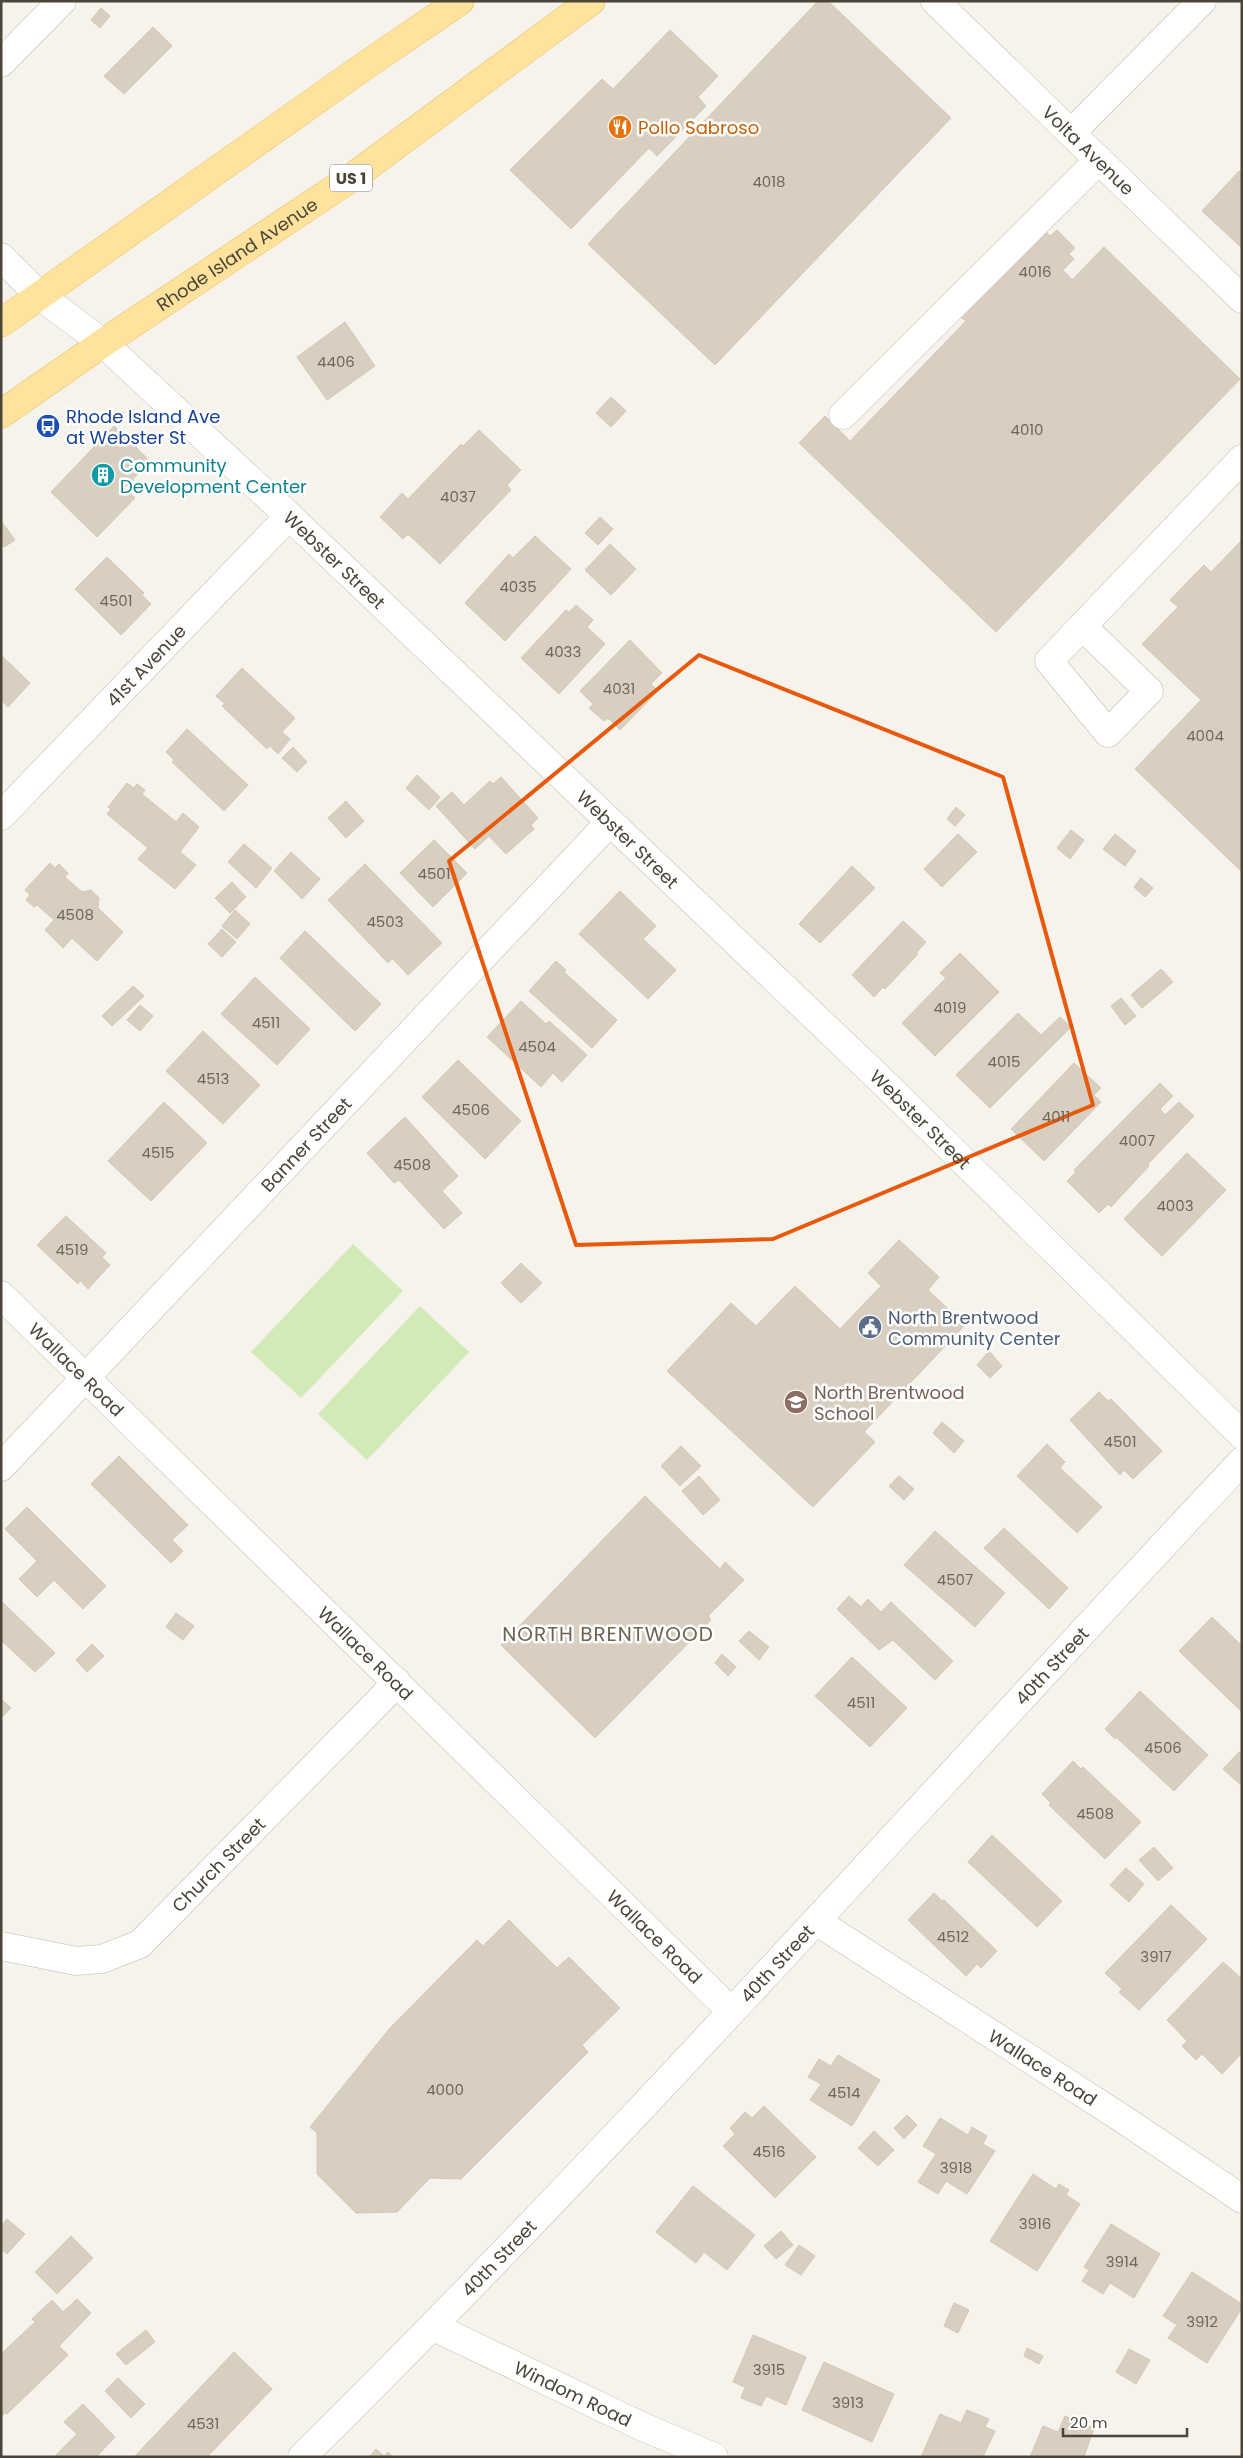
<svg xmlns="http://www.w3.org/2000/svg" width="1243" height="2458" font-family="Poppins,sans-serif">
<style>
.green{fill:#d2eab5}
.building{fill:#d8cfc1;stroke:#d3c7b4}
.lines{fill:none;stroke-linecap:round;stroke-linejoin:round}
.minor-casing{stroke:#c2bbae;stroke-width:29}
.major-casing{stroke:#e6c16a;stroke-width:29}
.minor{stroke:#fff;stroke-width:28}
.major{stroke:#ffe39c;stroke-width:28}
.marked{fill:none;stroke:#e8590c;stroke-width:4;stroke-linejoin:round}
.labels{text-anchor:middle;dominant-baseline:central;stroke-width:5;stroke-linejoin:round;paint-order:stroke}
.number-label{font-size:15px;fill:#6e675b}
.shield{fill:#fff;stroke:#817c74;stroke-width:1}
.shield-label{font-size:16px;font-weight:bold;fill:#4b4439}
.food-label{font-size:18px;fill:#c56008;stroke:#fff;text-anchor:start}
.street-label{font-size:18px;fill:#4b4439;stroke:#fff}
.transit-label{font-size:18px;fill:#164399;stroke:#fff;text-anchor:start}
.culture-label{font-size:18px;fill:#0d838f;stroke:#fff;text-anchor:start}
.service-label{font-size:18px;fill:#4e5e75;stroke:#fff;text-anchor:start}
.education-label{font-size:18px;fill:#785e54;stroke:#fff;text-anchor:start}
.quarter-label{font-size:20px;letter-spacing:1px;fill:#6e6250;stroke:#fff}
</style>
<rect width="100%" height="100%" fill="#f6f3ec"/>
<!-- green -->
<g class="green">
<polygon points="353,1244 403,1291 301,1398 251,1352"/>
<polygon points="420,1306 469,1352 367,1460 318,1414"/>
</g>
<!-- building -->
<g class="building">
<polygon points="818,1 828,1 951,118 715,365 588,244"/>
<polygon points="101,8 110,16 100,28 91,20"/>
<polygon points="153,27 172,46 124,94 104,76"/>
<polygon points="670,30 718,76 698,97 706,106 657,156 649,148 571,229 510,170 602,79 613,89"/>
<polygon points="1239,171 1242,174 1242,248 1202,211"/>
<polygon points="1037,223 1050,236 1057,230 1075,248 1069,254 1074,259 1063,270 1072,280 1104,247 1240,379 996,632 799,443 825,416 850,441 966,321 958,315"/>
<polygon points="345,322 375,366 327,400 297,357"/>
<polygon points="611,397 626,411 611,427 596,413"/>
<polygon points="114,426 150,461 125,488 135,498 97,537 51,492"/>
<polygon points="479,430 521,470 507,485 511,490 440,564 408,534 403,539 380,517 402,493 408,499 461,444 463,446"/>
<polygon points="600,517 613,529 598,545 585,533"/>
<polygon points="1,521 15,540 4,547 1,544"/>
<polygon points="535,536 571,569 505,641 465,603 509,554 513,558"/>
<polygon points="1242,540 1242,868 1240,870 1135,769 1201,700 1142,644 1178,607 1170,600 1204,565 1211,572"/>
<polygon points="610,544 636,569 611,595 585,570"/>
<polygon points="107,557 144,593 142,595 151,604 121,635 75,589"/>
<polygon points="576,605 593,620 587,627 605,644 559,694 521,658 566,610 569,612"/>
<polygon points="630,640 662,673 651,684 658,691 620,730 608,718 604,721 589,708 593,704 580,691"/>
<polygon points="1,655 30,683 8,707 1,700"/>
<polygon points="242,668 295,718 282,732 290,739 278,754 270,746 267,749 222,706 225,704 216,696"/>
<polygon points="187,729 248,785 224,811 172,762 174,760 166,752"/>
<polygon points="293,747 307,762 297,772 282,758"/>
<polygon points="417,775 440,797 429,810 406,788"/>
<polygon points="501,777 538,818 531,825 534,829 506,854 489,836 475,849 436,806 452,792 464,805 490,781 493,784"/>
<polygon points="127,783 134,788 137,784 145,790 142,794 176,822 183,813 199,827 180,852 196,865 175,889 138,859 148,848 107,814 111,809 108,807"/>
<polygon points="346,801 364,821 346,838 328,818"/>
<polygon points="956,807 965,815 955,826 947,819"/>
<polygon points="1071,830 1084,840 1070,859 1057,848"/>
<polygon points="958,834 977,852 942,887 924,869"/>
<polygon points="1115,834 1136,851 1125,866 1103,849"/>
<polygon points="434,840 467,873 433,907 400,873"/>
<polygon points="244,844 272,868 256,888 228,862"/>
<polygon points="291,852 320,879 302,899 274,871"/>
<polygon points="50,863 55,868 59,864 68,873 65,877 82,892 91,890 99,898 98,908 123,932 97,961 72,938 63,948 45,930 54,920 37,905 34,907 26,900 30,895 25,890"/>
<polygon points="365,864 442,943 408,975 392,958 388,963 328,900"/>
<polygon points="852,866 875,888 820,943 799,924"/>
<polygon points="1141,878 1153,888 1145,897 1134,887"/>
<polygon points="232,882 246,897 230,913 215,898"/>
<polygon points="620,891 656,926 643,939 676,970 648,999 579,934"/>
<polygon points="235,910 250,924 237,939 222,926"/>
<polygon points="903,921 926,942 916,953 918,954 885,989 883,987 874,997 852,975"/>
<polygon points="222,929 236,942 222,957 208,944"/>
<polygon points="305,931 381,1004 355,1031 280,958"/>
<polygon points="960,953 999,992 935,1056 902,1023 946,978 940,973"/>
<polygon points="556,961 566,970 564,972 617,1020 592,1048 529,991"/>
<polygon points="1161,969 1173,982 1142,1008 1131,995"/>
<polygon points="255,977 310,1029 277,1065 221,1014"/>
<polygon points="133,986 144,996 112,1026 102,1016"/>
<polygon points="1121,998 1136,1016 1125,1025 1111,1006"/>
<polygon points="521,1001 546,1024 549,1021 587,1055 562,1082 553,1073 541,1087 487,1037"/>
<polygon points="140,1005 153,1016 140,1031 127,1020"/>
<polygon points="1018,1013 1041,1035 1060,1017 1071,1027 990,1108 956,1075"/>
<polygon points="203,1031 260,1085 223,1124 166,1071"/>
<polygon points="458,1060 521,1121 485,1159 422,1097"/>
<polygon points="1074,1063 1101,1088 1094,1095 1101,1102 1044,1161 1011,1129"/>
<polygon points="1160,1083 1173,1096 1160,1109 1165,1115 1179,1102 1194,1116 1148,1164 1149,1166 1111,1207 1108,1204 1099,1213 1067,1181 1076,1172 1074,1170"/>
<polygon points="164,1102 207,1143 151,1201 108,1161"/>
<polygon points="405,1117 458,1176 442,1191 462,1213 444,1229 399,1180 394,1183 367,1153"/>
<polygon points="1187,1153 1226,1190 1162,1256 1124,1219"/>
<polygon points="66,1216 106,1253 102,1257 110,1265 88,1289 80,1280 78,1284 37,1245"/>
<polygon points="899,1240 939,1277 928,1290 965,1325 864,1432 875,1442 813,1507 667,1371 731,1303 756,1326 795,1286 840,1329 881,1286 868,1273"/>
<polygon points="521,1263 542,1283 521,1303 501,1283"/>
<polygon points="989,1351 1002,1366 990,1378 977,1365"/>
<polygon points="1099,1392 1108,1401 1111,1399 1162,1451 1133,1479 1124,1470 1120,1475 1070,1420"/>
<polygon points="942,1422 964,1441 954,1453 933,1433"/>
<polygon points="1047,1444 1065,1462 1060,1468 1102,1507 1077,1533 1017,1476"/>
<polygon points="681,1446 701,1466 680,1486 661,1466"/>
<polygon points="119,1456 188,1525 172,1540 183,1551 171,1563 91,1484"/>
<polygon points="699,1476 720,1500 703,1515 682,1491"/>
<polygon points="899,1476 914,1489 904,1500 889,1486"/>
<polygon points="645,1496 720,1569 725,1562 744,1580 708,1616 711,1620 595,1738 501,1645"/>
<polygon points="27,1507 106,1586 83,1609 54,1580 37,1597 19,1579 37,1561 5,1529"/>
<polygon points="1004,1528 1068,1588 1049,1609 984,1548"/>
<polygon points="935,1531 1005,1593 975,1627 904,1565"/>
<polygon points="849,1596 861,1607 868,1599 881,1612 891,1602 953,1661 935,1680 893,1640 879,1650 837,1609"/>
<polygon points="1,1601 55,1653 35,1672 1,1640"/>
<polygon points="176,1613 194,1626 183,1640 166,1627"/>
<polygon points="1212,1617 1242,1646 1242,1712 1179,1651"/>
<polygon points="749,1631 769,1647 759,1660 739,1641"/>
<polygon points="92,1644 104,1656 87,1672 76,1660"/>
<polygon points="722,1654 736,1667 728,1676 715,1663"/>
<polygon points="852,1657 907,1708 870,1747 815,1696"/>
<polygon points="1140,1691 1208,1755 1174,1791 1116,1737 1115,1739 1105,1729"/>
<polygon points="1,1699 11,1708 1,1718"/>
<polygon points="1239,1752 1242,1754 1242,1786 1223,1769"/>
<polygon points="1073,1761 1081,1769 1083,1767 1141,1822 1105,1859 1049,1805 1051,1803 1042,1794"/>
<polygon points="992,1835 1062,1901 1037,1927 968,1862"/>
<polygon points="1154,1847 1173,1868 1158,1881 1139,1860"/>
<polygon points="1126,1868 1144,1884 1129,1902 1110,1885"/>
<polygon points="934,1893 942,1901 944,1900 997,1951 981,1968 977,1964 966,1976 908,1920"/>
<polygon points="1171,1905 1207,1939 1139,2010 1119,1992 1122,1989 1105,1973"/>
<polygon points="509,1920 557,1968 569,1957 620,2008 582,2045 588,2052 461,2179 430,2178 397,2212 356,2213 317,2174 317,2133 310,2127 390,2028 477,1940 483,1946"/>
<polygon points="1223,1962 1242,1979 1242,2053 1222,2074 1202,2054 1196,2060 1182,2046 1187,2041 1167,2020"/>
<polygon points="838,2055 880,2080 852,2126 810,2100 821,2084 808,2077 819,2059 831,2066"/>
<polygon points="764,2106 816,2157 775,2198 723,2146 735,2134 730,2128 745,2112 752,2118"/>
<polygon points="907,2115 917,2125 904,2139 894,2128"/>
<polygon points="940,2118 968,2135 972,2127 987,2136 983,2144 995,2151 967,2194 946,2181 938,2194 918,2182 936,2154 923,2146"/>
<polygon points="874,2131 894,2150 878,2166 858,2148"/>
<polygon points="1033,2174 1056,2189 1059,2184 1069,2190 1066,2195 1080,2204 1037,2271 990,2241"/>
<polygon points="693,2186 755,2235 727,2270 704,2252 696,2263 656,2232"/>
<polygon points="7,2219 25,2234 7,2254 1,2249 1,2226"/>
<polygon points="1111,2224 1160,2254 1134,2298 1110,2283 1103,2294 1082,2281 1089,2270 1084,2267"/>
<polygon points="781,2231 793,2245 776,2259 764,2246"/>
<polygon points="71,2236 93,2258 57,2294 35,2272"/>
<polygon points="799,2245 815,2256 801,2275 785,2265"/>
<polygon points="1192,2272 1242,2304 1242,2308 1207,2363 1168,2338 1177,2325 1163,2316"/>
<polygon points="77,2299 91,2313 59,2346 68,2355 7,2414 5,2413 1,2417 1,2354 35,2322 32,2319 52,2300 63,2312"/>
<polygon points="954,2303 969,2310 958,2333 944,2326"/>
<polygon points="146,2330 155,2342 126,2365 116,2354"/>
<polygon points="753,2335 806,2357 786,2405 766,2396 761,2406 741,2398 745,2387 733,2382"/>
<polygon points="1027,2348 1043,2356 1039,2364 1024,2356"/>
<polygon points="1129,2349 1150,2360 1136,2384 1116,2372"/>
<polygon points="234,2352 272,2389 207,2457 134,2457"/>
<polygon points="824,2362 894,2394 872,2442 802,2410"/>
<polygon points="118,2378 145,2404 131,2418 105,2391"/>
<polygon points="83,2404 115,2437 96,2457 54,2457 77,2434 64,2422"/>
<polygon points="967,2410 989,2419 985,2427 995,2431 983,2457 921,2457 940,2414 961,2423"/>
<polygon points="1065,2416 1094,2428 1084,2457 1030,2457 1043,2426 1058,2432"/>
<polygon points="376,2449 384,2456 388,2452 393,2457 369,2457"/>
</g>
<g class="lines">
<!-- minor casing -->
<g class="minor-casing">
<g id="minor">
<path id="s1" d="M935,1L1242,299"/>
<polyline points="1,63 62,1"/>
<polyline points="1071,133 1202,1"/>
<path id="s2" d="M1,257L40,296L103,343L289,516L880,1079L1242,1435"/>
<polyline points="843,415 1099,160"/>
<polyline points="1082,626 1149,691 1108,733 1049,661 1242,459"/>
<path id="s3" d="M1,816L289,516"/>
<path id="s4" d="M1,1295L731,2011"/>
<path id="s5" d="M1,1467L610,822"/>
<path id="s6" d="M816,1921L1123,2119L1242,2199"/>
<path id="s7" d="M1,1946L76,1961L102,1959L140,1944L385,1695L396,1681"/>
<path id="s8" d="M434,2327L641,2426L714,2457"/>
<path id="s9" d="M302,2457C627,2136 929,1794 1242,1461"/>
</g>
</g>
<!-- major casing -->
<g class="major-casing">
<g id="major">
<polyline points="1,323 366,65 460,1"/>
<path id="s10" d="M1,414L103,343L354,176L591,1"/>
</g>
</g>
<!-- minor -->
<use href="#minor" class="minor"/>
<!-- major -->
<use href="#major" class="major"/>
</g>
<!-- marked area -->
<path class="marked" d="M699,655L1003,777L1093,1105L773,1239L576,1245L449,861Z"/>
<!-- icons -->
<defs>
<g id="restaurant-disc" transform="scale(1.25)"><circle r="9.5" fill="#e8710a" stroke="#fff"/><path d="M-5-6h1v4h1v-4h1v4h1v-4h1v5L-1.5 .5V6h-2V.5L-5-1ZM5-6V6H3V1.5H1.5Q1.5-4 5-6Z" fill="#fff"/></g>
<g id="bus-disc" transform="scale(1.25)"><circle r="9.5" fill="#1a4fb4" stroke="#fff"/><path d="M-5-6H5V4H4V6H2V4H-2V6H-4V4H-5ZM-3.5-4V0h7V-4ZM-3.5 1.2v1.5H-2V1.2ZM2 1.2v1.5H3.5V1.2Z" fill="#fff"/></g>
<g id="building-disc" transform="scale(1.25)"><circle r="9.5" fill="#0f9aa8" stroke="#fff"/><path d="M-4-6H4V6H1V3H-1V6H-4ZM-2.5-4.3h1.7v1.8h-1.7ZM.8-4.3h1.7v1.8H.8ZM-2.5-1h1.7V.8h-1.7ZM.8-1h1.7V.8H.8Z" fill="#fff"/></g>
<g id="civic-disc" transform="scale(1.25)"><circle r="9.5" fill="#5c6f8a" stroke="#fff"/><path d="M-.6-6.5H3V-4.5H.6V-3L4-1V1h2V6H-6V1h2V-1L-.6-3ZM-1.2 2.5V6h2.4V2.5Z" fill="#fff"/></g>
<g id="school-disc" transform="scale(1.25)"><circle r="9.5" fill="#8d6e63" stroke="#fff"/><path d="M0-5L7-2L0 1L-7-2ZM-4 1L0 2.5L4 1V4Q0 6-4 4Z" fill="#fff"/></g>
</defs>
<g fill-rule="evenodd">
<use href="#restaurant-disc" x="620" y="127"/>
<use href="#bus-disc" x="48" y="426"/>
<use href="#building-disc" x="103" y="475"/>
<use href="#civic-disc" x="870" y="1327"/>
<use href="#school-disc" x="796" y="1402"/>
</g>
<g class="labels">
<!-- number labels -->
<g class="number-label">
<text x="769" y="181">4018</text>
<text x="1035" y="271">4016</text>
<text x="336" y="361">4406</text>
<text x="1027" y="429">4010</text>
<text x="458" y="496">4037</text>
<text x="518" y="586">4035</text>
<text x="116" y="600">4501</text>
<text x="563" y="651">4033</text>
<text x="619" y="688">4031</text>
<text x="1205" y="735">4004</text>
<text x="434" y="873">4501</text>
<text x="75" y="914">4508</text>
<text x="385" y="921">4503</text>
<text x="950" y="1007">4019</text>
<text x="266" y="1022">4511</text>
<text x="537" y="1046">4504</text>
<text x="1004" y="1061">4015</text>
<text x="213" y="1078">4513</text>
<text x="471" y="1109">4506</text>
<text x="1056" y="1116">4011</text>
<text x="1137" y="1140">4007</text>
<text x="158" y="1152">4515</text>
<text x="412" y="1164">4508</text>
<text x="1175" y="1205">4003</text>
<text x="72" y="1249">4519</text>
<text x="1120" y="1441">4501</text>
<text x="955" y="1579">4507</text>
<text x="861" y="1702">4511</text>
<text x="1163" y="1747">4506</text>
<text x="1095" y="1813">4508</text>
<text x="953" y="1936">4512</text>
<text x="1156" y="1956">3917</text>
<text x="445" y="2089">4000</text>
<text x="844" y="2092">4514</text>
<text x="769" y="2151">4516</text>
<text x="956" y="2167">3918</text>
<text x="1035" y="2223">3916</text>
<text x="1122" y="2261">3914</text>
<text x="1202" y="2321">3912</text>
<text x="769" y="2369">3915</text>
<text x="848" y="2402">3913</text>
<text x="203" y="2423">4531</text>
</g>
<!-- shield labels -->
<rect class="shield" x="330" y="164.5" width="42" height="27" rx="4"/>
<g class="shield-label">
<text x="351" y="178">US 1</text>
</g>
<!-- food labels -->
<g class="food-label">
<text x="638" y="127">Pollo Sabroso</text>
</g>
<!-- street labels -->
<g class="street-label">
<text stroke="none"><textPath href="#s1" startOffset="214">Volta Avenue</textPath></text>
<text stroke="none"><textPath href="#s10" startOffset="285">Rhode Island Avenue</textPath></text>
<text stroke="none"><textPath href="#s2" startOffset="451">Webster Street</textPath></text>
<text stroke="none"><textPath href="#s3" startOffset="209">41st Avenue</textPath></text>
<text stroke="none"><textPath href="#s2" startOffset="856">Webster Street</textPath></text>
<text stroke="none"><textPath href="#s2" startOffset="1261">Webster Street</textPath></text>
<text stroke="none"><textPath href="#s5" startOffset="444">Banner Street</textPath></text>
<text stroke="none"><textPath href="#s4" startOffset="106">Wallace Road</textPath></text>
<text stroke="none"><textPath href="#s4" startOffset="511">Wallace Road</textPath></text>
<text stroke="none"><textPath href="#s9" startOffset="1090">40th Street</textPath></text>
<text stroke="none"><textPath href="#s7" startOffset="255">Church Street</textPath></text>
<text stroke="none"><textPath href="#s4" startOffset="916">Wallace Road</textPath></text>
<text stroke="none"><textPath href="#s9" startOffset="685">40th Street</textPath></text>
<text stroke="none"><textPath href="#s6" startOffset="270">Wallace Road</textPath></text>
<text stroke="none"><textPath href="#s9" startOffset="280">40th Street</textPath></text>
<text stroke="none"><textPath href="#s8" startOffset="154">Windom Road</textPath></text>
</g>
<!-- transit labels -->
<g class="transit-label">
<text x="66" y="416">Rhode Island Ave<tspan x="66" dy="21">at Webster St</tspan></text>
</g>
<!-- culture labels -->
<g class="culture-label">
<text x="120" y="465">Community<tspan x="120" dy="21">Development Center</tspan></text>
</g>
<!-- service labels -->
<g class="service-label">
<text x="888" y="1317">North Brentwood<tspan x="888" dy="21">Community Center</tspan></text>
</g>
<!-- education labels -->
<g class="education-label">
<text x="814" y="1392">North Brentwood<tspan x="814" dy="21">School</tspan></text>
</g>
<!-- quarter labels -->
<g class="quarter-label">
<text x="608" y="1634">NORTH BRENTWOOD</text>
</g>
</g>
<!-- border -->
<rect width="1243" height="2458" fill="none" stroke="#4b4439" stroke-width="5"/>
<!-- scale -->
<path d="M1063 2428v8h124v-8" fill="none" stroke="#4b4439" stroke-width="2.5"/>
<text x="1070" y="2428" font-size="15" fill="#4b4439" stroke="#ffffff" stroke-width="4" paint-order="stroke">20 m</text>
</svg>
